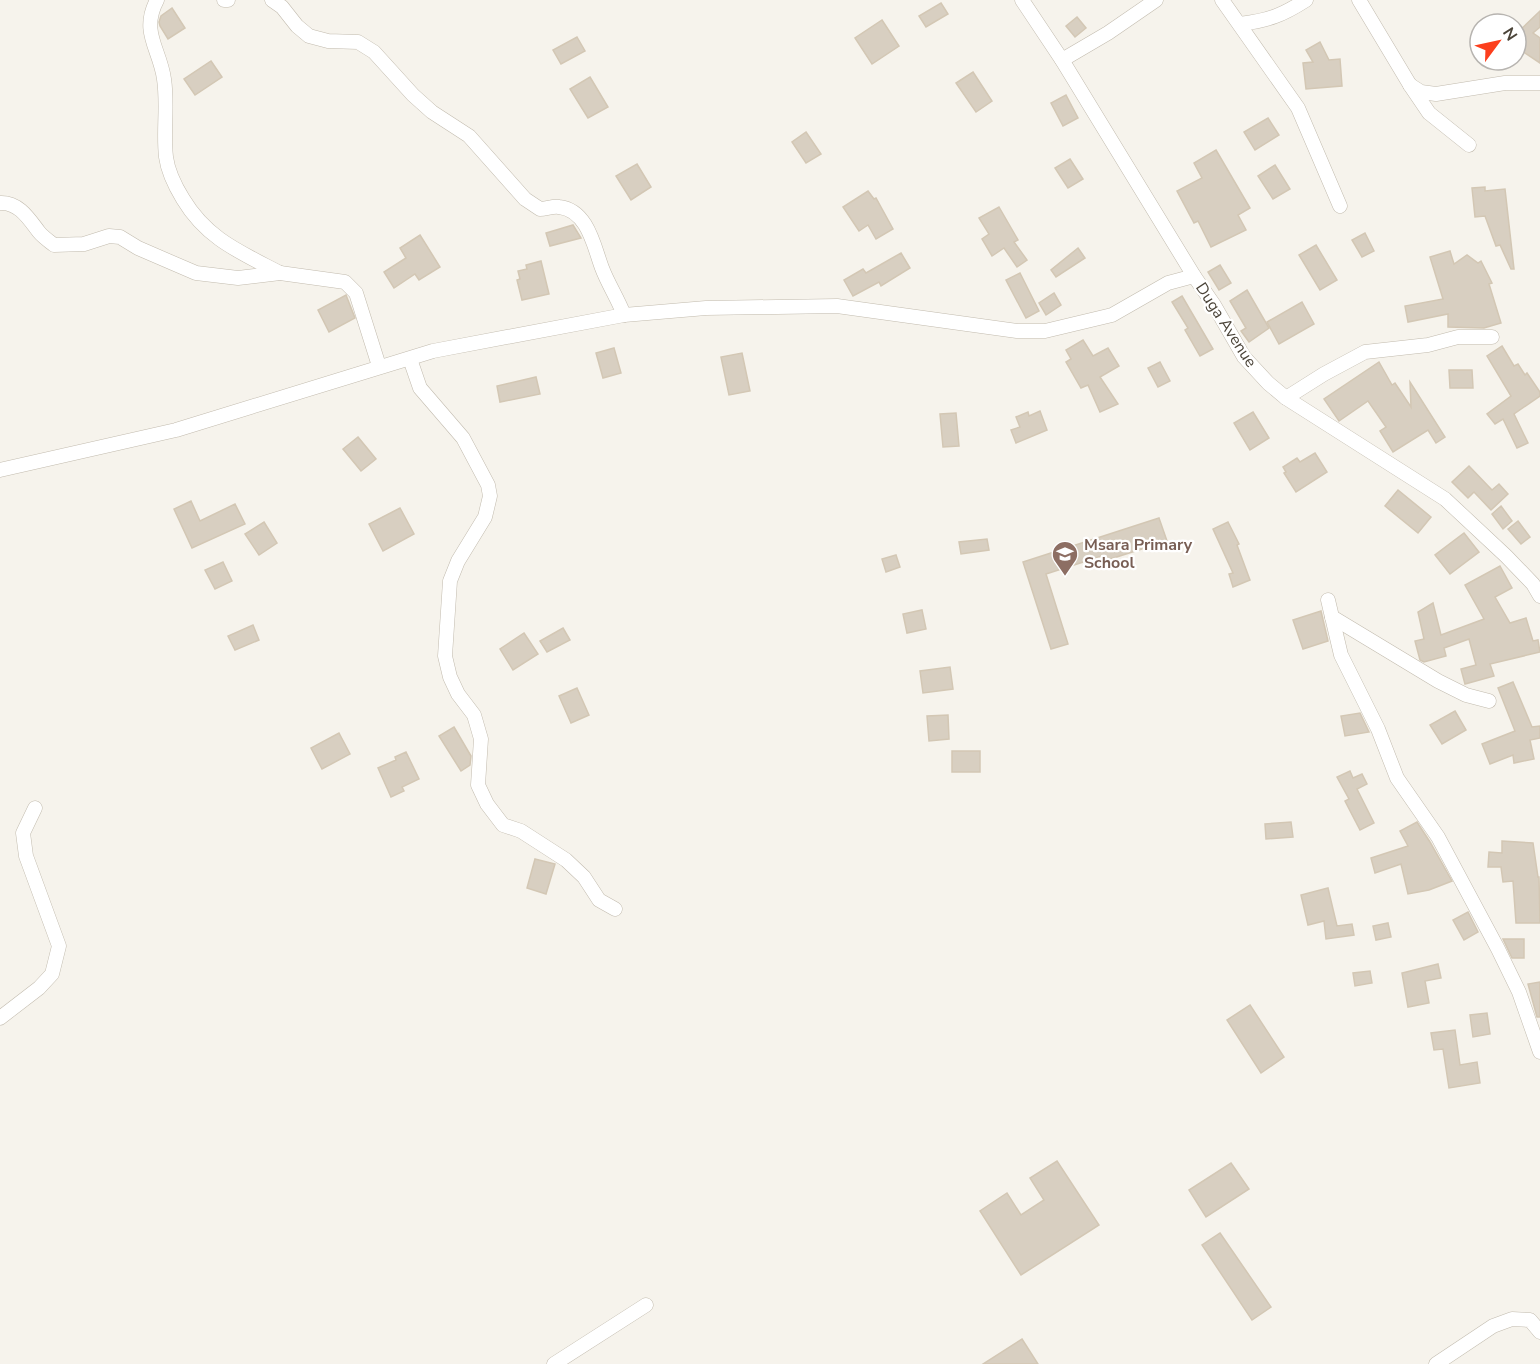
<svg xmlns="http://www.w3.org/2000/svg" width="1540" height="1364" font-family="'Nunito Sans',sans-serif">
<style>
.building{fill:#d8cfc1;stroke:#d3c7b4;stroke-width:1.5}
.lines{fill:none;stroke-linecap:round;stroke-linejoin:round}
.minor-casing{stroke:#c2bbae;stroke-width:15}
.minor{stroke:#fff;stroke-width:14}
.labels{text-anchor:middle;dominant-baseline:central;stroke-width:4.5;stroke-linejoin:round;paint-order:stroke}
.street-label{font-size:16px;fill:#4b4439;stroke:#fff}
.education-label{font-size:16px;font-weight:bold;fill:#785e54;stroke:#fff;text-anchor:start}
</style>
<rect width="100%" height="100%" fill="#f6f3ec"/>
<!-- building -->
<g class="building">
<polygon points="941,3 948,14 926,27 919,16"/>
<polygon points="172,8 185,28 168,39 160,26 159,22 161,16"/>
<polygon points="1540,11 1540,27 1533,33 1540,38 1540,63 1516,47 1516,34"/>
<polygon points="1077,17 1086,28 1075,37 1066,26"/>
<polygon points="882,20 899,46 872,64 855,38"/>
<polygon points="577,37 585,51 561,64 553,50"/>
<polygon points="1320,42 1329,60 1340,59 1342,86 1306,89 1303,63 1313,62 1306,50"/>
<polygon points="211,61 222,77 195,95 184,79"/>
<polygon points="973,72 992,101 976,112 956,83"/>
<polygon points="590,77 608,107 588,118 570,89"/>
<polygon points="1066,95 1078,118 1063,126 1051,103"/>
<polygon points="1268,118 1279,135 1255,150 1244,132"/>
<polygon points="806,132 821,154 806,163 792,142"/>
<polygon points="1216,150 1250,208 1238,215 1246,230 1211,247 1198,221 1194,223 1177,191 1202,178 1194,163"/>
<polygon points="1070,159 1083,179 1068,188 1055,168"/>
<polygon points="637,164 651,187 631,200 616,176"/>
<polygon points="1275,165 1290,189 1273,199 1258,176"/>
<polygon points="1485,187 1485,191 1505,189 1514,269 1511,269 1500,245 1496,246 1485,216 1475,217 1472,188"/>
<polygon points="868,191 874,199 876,198 893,229 876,239 868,225 859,231 843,207"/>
<polygon points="999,207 1018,240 1014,242 1027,260 1017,267 1004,248 992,256 982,239 989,234 979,218"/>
<polygon points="573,225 581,238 550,246 546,233"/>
<polygon points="1365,233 1374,251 1362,257 1352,240"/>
<polygon points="420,235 440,267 419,280 415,274 394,288 384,272 406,258 400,248"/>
<polygon points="1316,245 1337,280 1320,290 1299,255"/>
<polygon points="1078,248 1085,258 1056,277 1051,270"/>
<polygon points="1450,251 1454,264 1467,255 1478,263 1481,261 1492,283 1489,284 1501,323 1484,328 1448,327 1448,314 1408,322 1405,306 1443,299 1430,257"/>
<polygon points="901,253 910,268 881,286 879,282 853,296 844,280 863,269 866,273"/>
<polygon points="541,261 549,294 522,300 517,280 520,279 518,271 527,269 526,265"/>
<polygon points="1220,265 1231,283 1219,290 1208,272"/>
<polygon points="1020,273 1039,311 1026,318 1006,280"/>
<polygon points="1247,290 1269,328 1249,342 1241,331 1246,328 1230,301"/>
<polygon points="1054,293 1061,305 1046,315 1039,303"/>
<polygon points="346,295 355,318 329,332 318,310"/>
<polygon points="1182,296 1213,349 1200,356 1185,330 1188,328 1172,302"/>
<polygon points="1302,302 1314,324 1279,344 1267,322"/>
<polygon points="1083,340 1093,356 1108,348 1119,366 1100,377 1118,404 1100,412 1088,385 1081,388 1066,362 1071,359 1066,350"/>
<polygon points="1502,346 1514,366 1518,364 1525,375 1527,373 1540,392 1540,396 1514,414 1528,443 1517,448 1503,419 1495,424 1487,414 1511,396 1487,356"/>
<polygon points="614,348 621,373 603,378 596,353"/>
<polygon points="742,353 750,391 729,395 721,357"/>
<polygon points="1160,362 1170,381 1158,387 1148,368"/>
<polygon points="1379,362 1392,385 1395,383 1411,407 1410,382 1445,437 1436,443 1428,430 1393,452 1380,431 1386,427 1368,401 1339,421 1324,399"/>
<polygon points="1449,370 1472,370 1473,388 1450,388"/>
<polygon points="536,377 540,394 500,402 497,386"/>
<polygon points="1040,411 1047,430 1016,443 1011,430 1020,427 1016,417 1028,412 1029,416"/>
<polygon points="1253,412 1269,438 1250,450 1234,423"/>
<polygon points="956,413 959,446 943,447 940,414"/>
<polygon points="358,437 376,459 361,471 343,449"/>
<polygon points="1315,453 1327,472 1296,492 1284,473 1286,472 1283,467 1297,458 1300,462"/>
<polygon points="1469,466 1492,490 1499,484 1508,494 1491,510 1474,492 1468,498 1452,482"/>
<polygon points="1398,490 1431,517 1418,533 1385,506"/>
<polygon points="191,501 200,521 235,504 245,524 192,548 174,509"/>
<polygon points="1501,506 1512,521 1503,529 1492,514"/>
<polygon points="400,508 414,534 383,551 369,524"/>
<polygon points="1159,518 1167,541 1104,561 1102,556 1046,574 1068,644 1051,649 1023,562"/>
<polygon points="1518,521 1530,537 1521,544 1508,529"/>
<polygon points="264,522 277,543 259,555 245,534"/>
<polygon points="1228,522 1239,544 1237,545 1250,580 1233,587 1229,574 1233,573 1213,529"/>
<polygon points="1464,533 1479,552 1450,574 1435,555"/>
<polygon points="987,539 989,550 961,554 959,542"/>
<polygon points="896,555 900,567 886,572 882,559"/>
<polygon points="223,562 232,581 215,589 205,570"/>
<polygon points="1500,566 1512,588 1495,597 1510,623 1526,618 1533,641 1538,640 1540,652 1490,664 1494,676 1465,684 1461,669 1476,665 1469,639 1444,648 1446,656 1424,662 1420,660 1415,641 1424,639 1418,612 1433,603 1441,635 1484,619 1465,585"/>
<polygon points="922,610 926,629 907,633 903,614"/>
<polygon points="1321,611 1328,641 1303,649 1293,620"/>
<polygon points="253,625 259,640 235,650 228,636"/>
<polygon points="563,628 570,640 547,652 540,641"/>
<polygon points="524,633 538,654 513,670 500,649"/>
<polygon points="950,667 953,689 923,693 920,671"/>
<polygon points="1513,682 1532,727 1540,726 1540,738 1530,740 1534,759 1514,763 1513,755 1490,764 1482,744 1515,731 1498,688"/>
<polygon points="577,688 589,715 571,723 559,696"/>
<polygon points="1455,711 1466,730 1442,744 1430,725"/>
<polygon points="1360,713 1369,732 1345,736 1341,716"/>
<polygon points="948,715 949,739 929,741 927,716"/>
<polygon points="454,727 471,756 470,765 461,771 439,736"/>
<polygon points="339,733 350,754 322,769 311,748"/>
<rect x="952" y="751" width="28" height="21"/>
<polygon points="406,752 419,779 402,787 404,791 391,797 378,768 396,760 395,757"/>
<polygon points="1350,771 1353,778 1362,774 1367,784 1357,789 1374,823 1360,830 1345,801 1349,799 1337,777"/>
<polygon points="1291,822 1293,837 1266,839 1265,824"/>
<polygon points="1417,822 1430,842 1452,881 1429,890 1408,894 1401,864 1375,873 1371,858 1408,846 1400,831"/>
<polygon points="1502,841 1533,843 1538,877 1539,877 1540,923 1516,923 1513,881 1503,882 1501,867 1488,867 1489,852 1502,853"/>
<polygon points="535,859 555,864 546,894 527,888"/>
<polygon points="1328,888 1337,926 1352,924 1354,935 1326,939 1324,921 1308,925 1301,895"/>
<polygon points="1468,912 1478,932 1464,940 1453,920"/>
<polygon points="1388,923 1391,937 1376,940 1373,926"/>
<polygon points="1503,939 1524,939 1524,958 1512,958"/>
<polygon points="1438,964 1441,978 1425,981 1429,1003 1408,1007 1402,973"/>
<polygon points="1370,971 1372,983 1355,986 1353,973"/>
<polygon points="1540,982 1540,1017 1537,1017 1528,984"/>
<polygon points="1250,1005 1284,1057 1261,1073 1227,1020"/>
<polygon points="1487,1013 1490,1034 1473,1037 1470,1015"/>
<polygon points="1455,1030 1460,1065 1477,1062 1480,1083 1449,1088 1443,1049 1434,1050 1431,1033"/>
<polygon points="1057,1161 1099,1225 1021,1275 980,1211 1007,1193 1021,1215 1044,1200 1030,1178"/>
<polygon points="1231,1163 1249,1189 1206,1217 1189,1190"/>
<polygon points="1220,1233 1271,1307 1252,1320 1202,1245"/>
<polygon points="1022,1339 1038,1364 983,1364"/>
</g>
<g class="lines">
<!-- minor casing -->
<g class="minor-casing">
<g id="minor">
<path d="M157,0C140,32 160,49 164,79C168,105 163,131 166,157C168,172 175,186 183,199C207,239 240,252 280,273"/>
<polyline points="224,0 228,0"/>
<path d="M272,0L282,7L297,26L309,36L328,41L358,42L374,52L413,95L432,112L469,136L525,199L540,209C546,209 553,206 559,207C588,210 594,247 602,268C608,284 618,299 624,315"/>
<polyline points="1022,0 1062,60 1194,276 1214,305 1244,357 1268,383 1286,398 1445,499 1506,556 1533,584 1540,596"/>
<polyline points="1222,0 1298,108 1340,206"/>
<polyline points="1359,0 1410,85 1429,113 1469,145"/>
<path d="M1240,24C1269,20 1281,16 1306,0"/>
<polyline points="1062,60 1108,33 1156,0"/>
<polyline points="1410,85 1421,92 1436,94 1505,83 1540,83"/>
<path d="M0,203C19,202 29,219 39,232C43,237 49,241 54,245L84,244L109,236L120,237L138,248L196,273L238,278L280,273L345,282L356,293L379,366"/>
<polyline points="410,359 420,388 463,438 488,485 490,496 485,517 458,561 450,581 445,656 450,677 458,694 474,715 481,739 478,785 487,804 503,825 521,831 566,860 584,877 599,900 615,909"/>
<polyline points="1286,398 1324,374 1365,352 1428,345 1458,337 1492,337"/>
<polyline points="0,470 176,430 433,351 624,315 706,308 837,306 1017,331 1045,331 1112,315 1168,283 1194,276"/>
<polyline points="1328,600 1341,655 1378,729 1397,778 1438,837 1498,949 1519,992 1540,1052"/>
<polyline points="1332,617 1438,681 1466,695 1489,701"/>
<polyline points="0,1018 39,988 52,974 59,946 26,856 23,833 35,808"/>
<polyline points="554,1364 646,1305"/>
<polyline points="1436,1364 1493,1326 1512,1319 1530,1320 1540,1332"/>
</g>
</g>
<!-- minor -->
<use href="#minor" class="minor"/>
</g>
<!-- icons -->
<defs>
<g id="school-pin" transform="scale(1.35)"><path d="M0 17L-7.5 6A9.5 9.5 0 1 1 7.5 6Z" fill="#8d6e63" stroke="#fff"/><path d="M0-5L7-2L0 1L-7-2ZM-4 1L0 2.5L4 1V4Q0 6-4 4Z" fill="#fff"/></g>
</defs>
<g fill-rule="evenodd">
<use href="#school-pin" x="1065" y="554"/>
</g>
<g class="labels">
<!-- street labels -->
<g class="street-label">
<text transform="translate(1226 325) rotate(57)">Duga Avenue</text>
</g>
<!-- education labels -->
<g class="education-label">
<text x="1084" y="545">Msara Primary<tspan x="1084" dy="18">School</tspan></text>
</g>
</g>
<!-- north arrow -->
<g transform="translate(1498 42) rotate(57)"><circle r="28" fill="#ffffff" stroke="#b7b4b0" stroke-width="1.5"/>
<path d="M0-4.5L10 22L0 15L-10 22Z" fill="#fc3f1d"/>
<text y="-9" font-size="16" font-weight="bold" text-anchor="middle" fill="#4b4439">N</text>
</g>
</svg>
